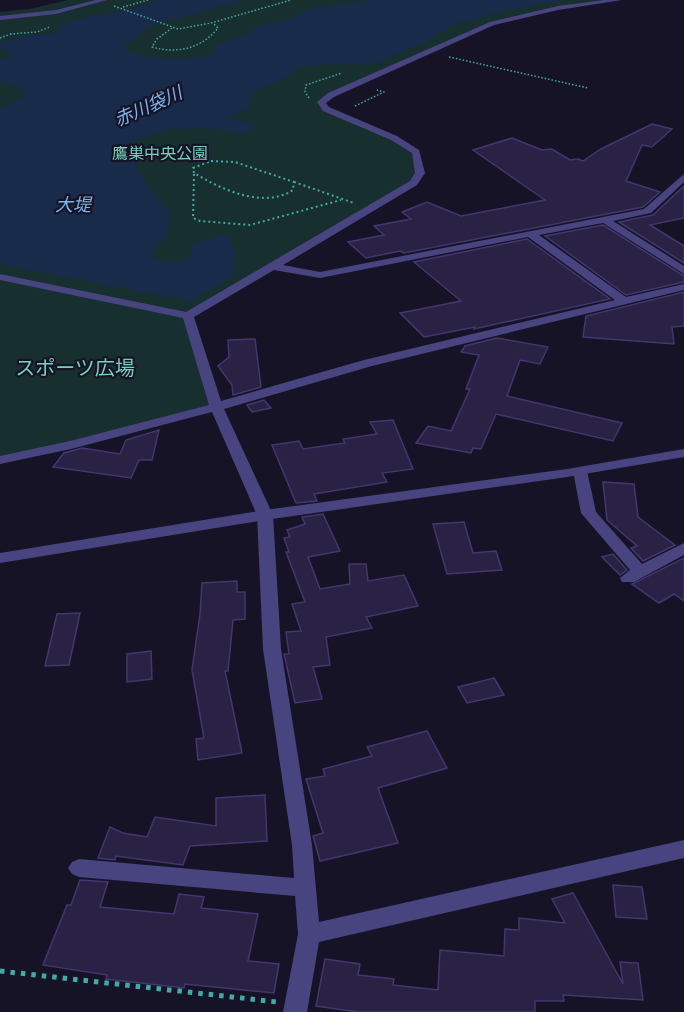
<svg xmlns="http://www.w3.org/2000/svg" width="684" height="1012" font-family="'Space Grotesk','Noto Sans JP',sans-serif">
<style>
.green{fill:#172f2f}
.water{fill:#182b4b}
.building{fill:#292245;stroke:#42376e;stroke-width:1.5}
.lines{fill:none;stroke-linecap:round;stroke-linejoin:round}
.path-far2{stroke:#40aba6;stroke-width:1.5;stroke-dasharray:1.5 2;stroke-linecap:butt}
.path-far1{stroke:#40aba6;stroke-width:2;stroke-dasharray:2 3;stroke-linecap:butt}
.path{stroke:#40aba6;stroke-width:5;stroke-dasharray:4.5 6;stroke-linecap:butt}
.minor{fill:#47447f;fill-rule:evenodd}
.tertiary{fill:#47447f;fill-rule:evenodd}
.labels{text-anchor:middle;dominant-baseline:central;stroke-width:4.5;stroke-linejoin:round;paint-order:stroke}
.far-park-label{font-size:16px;fill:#72d2bb;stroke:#171326}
.far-water-label{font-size:18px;font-style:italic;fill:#79b6ed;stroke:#171326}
.park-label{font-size:20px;fill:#72d2bb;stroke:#171326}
</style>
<rect width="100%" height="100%" fill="#171326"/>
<!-- green -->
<path class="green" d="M68,0H619L558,8L492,23L322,102L326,109C343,116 417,142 419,160C420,167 415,177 414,183L188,315L216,407L0,460V12L29,9Z"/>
<!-- water -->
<path class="water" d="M157,0H245L152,25L124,46L126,51C154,59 189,63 216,52L211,46L238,38L260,25L285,21L309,9L373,0H562L500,12L455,24L426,41L377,63L329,64L293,68V74L251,94L248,109L227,117L255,125L253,130L244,134L210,128L168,129L126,144C135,169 150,193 170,211L167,236L154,248L152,258C171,265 174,264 192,255V245L227,234L235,252L233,276L190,301L0,264V109L22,98L26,91L22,87L0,82V59L6,58L12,53L0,48L1,42L27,36L56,33L60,27L68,21L131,9Z"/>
<!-- building -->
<g class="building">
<polygon points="652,124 672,129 652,147 642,145 626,181 660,192 643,207 404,253 400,251 366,258 348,242 384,235 374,226 411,219 402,212 427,202 461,216 545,200 473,150 512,138 542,150 552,149 570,160 578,159 583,161 601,149"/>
<polygon points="684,186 684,218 650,225 684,246 684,263 619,222 653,215"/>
<polygon points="603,225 684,276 684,282 626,295 545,236"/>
<polygon points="527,239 610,299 474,329 475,327 424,337 400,313 461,301 414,262"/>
<polygon points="684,292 684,326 672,327 674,344 583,337 586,316"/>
<polygon points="497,338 548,347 540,364 520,360 507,396 622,423 613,441 496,414 481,449 473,448 471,453 416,443 428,426 451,431 470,389 466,389 479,355 461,352 465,346"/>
<polygon points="255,339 261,387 233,395 232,385 218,366 229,357 228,340"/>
<polygon points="264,400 271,408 252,412 247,405"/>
<polygon points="393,420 413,469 382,473 387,482 314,494 317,501 296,503 272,445 299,441 303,449 345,443 343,439 377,434 370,422"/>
<polygon points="159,430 152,460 139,460 131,478 53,467 64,453 82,448 120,454 126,440"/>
<polygon points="603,482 634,484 638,517 675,545 643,561 631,548 637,546 607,520"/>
<polygon points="323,514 340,551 308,557 320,589 350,584 349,564 366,564 368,581 404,575 418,606 366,617 372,628 326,637 330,665 313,667 322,699 295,703 284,654 289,654 286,632 301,631 292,604 305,602 286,552 289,552 284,538 290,537 287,530 305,524 302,517"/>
<polygon points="464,522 473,553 496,551 502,570 447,574 433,524"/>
<polygon points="613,554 627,570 620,575 602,557"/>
<polygon points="684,558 684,601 674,594 659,603 632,584"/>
<polygon points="237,581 237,592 245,592 245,619 233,620 228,671 225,671 242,753 198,760 196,739 204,738 192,670 200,614 202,583"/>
<polygon points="80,613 69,665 45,666 57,614"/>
<polygon points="151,651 152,679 127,682 127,654"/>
<polygon points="494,678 504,695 467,703 458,687"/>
<polygon points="427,731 447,768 378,788 398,843 320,861 313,836 323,833 306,779 325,776 323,769 372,756 367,747"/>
<polygon points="265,795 267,841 190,846 183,865 116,856 115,860 98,858 110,827 123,833 147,837 155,817 216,826 216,798"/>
<polygon points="80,880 108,882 100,907 174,914 179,894 204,897 201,908 258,914 248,961 279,964 274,993 185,984 184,988 106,979 107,975 43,965 67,905 71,905"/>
<polygon points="613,885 642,887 647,919 616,917"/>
<polygon points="573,893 623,984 620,962 638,963 643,1000 563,995 564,1001 535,1001 535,1012 358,1012 316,1006 325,959 360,964 358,975 394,979 393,985 438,990 440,950 504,956 505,929 519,930 519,918 565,923 552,899"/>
</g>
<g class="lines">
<!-- path-far2 -->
<g class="path-far2">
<polyline points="114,6 178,29 211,23 291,0"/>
<polyline points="123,7 148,0"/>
<path d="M172,28L157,39L152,47C177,54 201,49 218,28L213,23"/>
<polyline points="10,34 37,32 50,27"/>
<polyline points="0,38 11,34"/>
<polyline points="449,57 588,88"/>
<polyline points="309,98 305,92 306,85 342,73"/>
<polyline points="355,106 384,92 377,90"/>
</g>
<!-- path-far1 -->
<g class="path-far1">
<path d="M211,161L235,162L294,182L293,190C264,209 222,190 194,173L193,168Z"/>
<polyline points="194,174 193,218 200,221 250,225 341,200"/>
<polyline points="294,182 354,203"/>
</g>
<!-- path -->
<polyline class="path" points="0,971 277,1002"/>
<!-- minor -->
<g class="minor">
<polygon points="96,0 107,0 56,14 0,20 0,16 56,10"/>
<path d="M604,0H622L558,10L494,25L334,97L326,103L329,107L397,136L419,150L425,173L417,185L283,265L320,272L644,209L684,174V182L651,213L613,221L684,266V274L603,223L539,235L626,297L684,284V290L372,366L224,409L273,515L281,649L312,845L319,922L684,840V858L319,942L307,1012H283L298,934L295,896L79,877L72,874L68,868L72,862L79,859L294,878L292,845L263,649L257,515L212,412L71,449L0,464V456L70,441L209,405L183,318L0,280V274L186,312L410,181L415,173L412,153L391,140L323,111L317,102L328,93L490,22L558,6ZM528,237L615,300L364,360L221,401L194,317L274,270L320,278Z"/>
<polygon points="580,467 587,471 596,512 642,564 684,543 684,555 634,582 622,582 620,578 630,570 581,513 573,471"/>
</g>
<!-- tertiary -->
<polygon class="tertiary" points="684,449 684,457 567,477 265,520 0,563 0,553 265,510 567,469"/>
</g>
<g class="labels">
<!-- far-park labels -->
<g class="far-park-label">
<text x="160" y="153">鷹巣中央公園</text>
</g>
<!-- far-water labels -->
<g class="far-water-label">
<text transform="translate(148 106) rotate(-24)">赤川袋川</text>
<text x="73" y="204">大堤</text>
</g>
<!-- park labels -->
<g class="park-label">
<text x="75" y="368">スポーツ広場</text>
</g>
</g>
</svg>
